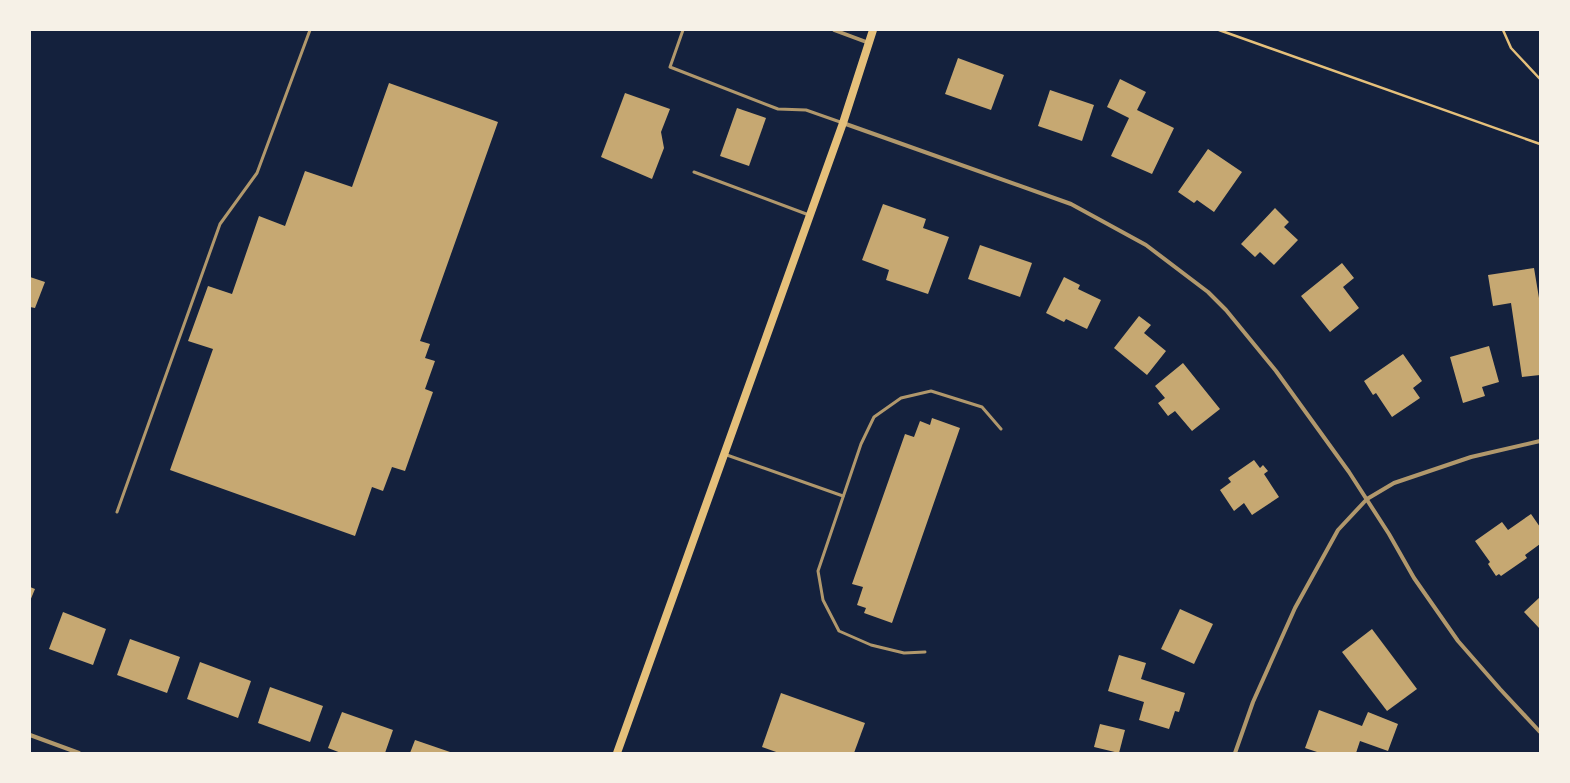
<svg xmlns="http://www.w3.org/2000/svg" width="1570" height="783" font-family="Arial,sans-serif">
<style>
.building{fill:#c6a872}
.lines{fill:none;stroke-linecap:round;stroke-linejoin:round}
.path{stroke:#e5c07b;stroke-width:2.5}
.service{stroke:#b1986c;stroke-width:3}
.minor{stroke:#b1986c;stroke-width:4}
.secondary{stroke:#e5c07b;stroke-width:8}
</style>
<rect width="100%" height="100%" fill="#14213d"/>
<!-- building -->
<g class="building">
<polygon points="958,58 1004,75 991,110 945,94"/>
<polygon points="1120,79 1146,92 1137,110 1174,128 1152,174 1111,156 1129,118 1107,107"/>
<polygon points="389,83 498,122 420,341 430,344 425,358 435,361 425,389 433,392 405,471 392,467 383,491 372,487 355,536 170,470 213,349 188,341 208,286 232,294 259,216 285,226 305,171 352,187"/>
<polygon points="1050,90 1094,105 1082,141 1038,126"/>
<polygon points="625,93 670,109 661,132 664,148 652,179 601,157"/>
<polygon points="737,108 766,118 749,166 720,156"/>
<polygon points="1208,149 1242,172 1214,212 1197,200 1194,203 1178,192"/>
<polygon points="883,204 926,219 923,228 949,237 928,294 886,280 889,270 862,260"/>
<polygon points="1275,208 1289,222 1284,227 1298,240 1274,265 1260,252 1255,257 1241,244"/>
<polygon points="980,245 1032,263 1020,297 968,279"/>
<polygon points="1342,263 1354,278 1343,287 1359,308 1330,332 1301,296"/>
<polygon points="1534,268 1540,304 1540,375 1522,377 1511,303 1493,306 1488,275"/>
<polygon points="30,277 45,282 35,308 30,307"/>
<polygon points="1064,277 1080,285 1078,289 1101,300 1087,329 1066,319 1064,322 1046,313"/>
<polygon points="1139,316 1151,325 1144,333 1166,351 1147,375 1114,348"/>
<polygon points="1489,346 1499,382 1482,387 1485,396 1463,403 1450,357"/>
<polygon points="1403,354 1422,381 1413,388 1420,398 1392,417 1376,393 1373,395 1364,381"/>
<polygon points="1183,363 1220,409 1192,431 1175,411 1168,416 1158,403 1165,398 1155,386"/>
<polygon points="932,418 960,428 892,623 864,613 866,608 857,605 863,587 852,584 905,434 914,437 920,421 930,425"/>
<polygon points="1254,460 1260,468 1263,465 1268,471 1264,474 1279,497 1252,515 1244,503 1234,511 1220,490 1231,482 1228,478"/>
<polygon points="1531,514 1540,527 1540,544 1525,555 1527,558 1501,576 1499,574 1496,576 1488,564 1490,562 1475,541 1502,522 1508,530"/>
<polygon points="30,587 35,589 30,601"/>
<polygon points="1540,597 1540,629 1524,612"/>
<polygon points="1180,609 1213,624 1194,664 1161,649"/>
<polygon points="63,612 106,629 93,665 49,649"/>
<polygon points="1372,629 1417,689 1387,711 1342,652"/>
<polygon points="130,639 180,657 167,693 117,675"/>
<polygon points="1119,655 1146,663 1141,679 1185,693 1179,712 1175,711 1169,729 1139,720 1144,702 1108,691"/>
<polygon points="200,662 251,681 238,718 187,699"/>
<polygon points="270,687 323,706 310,742 258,723"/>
<polygon points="781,693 865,723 854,753 779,753 762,747"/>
<polygon points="1319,710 1362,726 1368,712 1398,724 1388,751 1360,741 1356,753 1320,753 1305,748"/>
<polygon points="342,712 393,730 385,753 341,753 328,748"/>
<polygon points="1100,724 1125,730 1119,753 1094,747"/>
<polygon points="415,740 453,753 410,753"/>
</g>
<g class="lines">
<!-- path -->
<g class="path">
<polyline points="1219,30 1540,144"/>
<polyline points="1503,30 1511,48 1540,79"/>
</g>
<!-- service -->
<g class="service">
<polyline points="683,30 670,67 778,109 806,110 843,123"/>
<polyline points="694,172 809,215"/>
<polyline points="724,454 843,496"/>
<polyline points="117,512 220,224 257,173 310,30"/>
<polyline points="925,652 904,653 871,645 839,631 823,600 818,571 861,444 874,417 901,398 931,391 982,407 1001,429"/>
</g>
<!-- minor -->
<g class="minor">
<polyline points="834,30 869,43"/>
<polyline points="843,123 1071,204 1146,245 1208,292 1226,310 1276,371 1349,472 1389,534 1414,578 1458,641 1500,689 1540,732"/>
<polyline points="30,735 79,753"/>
<polyline points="1235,753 1253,702 1295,608 1338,530 1367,499 1394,483 1471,457 1540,441"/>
</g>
<!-- secondary -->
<polyline class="secondary" points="617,753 843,123 873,30"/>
</g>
<!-- border -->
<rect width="1570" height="783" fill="none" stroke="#f6f1e7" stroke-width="62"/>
</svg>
